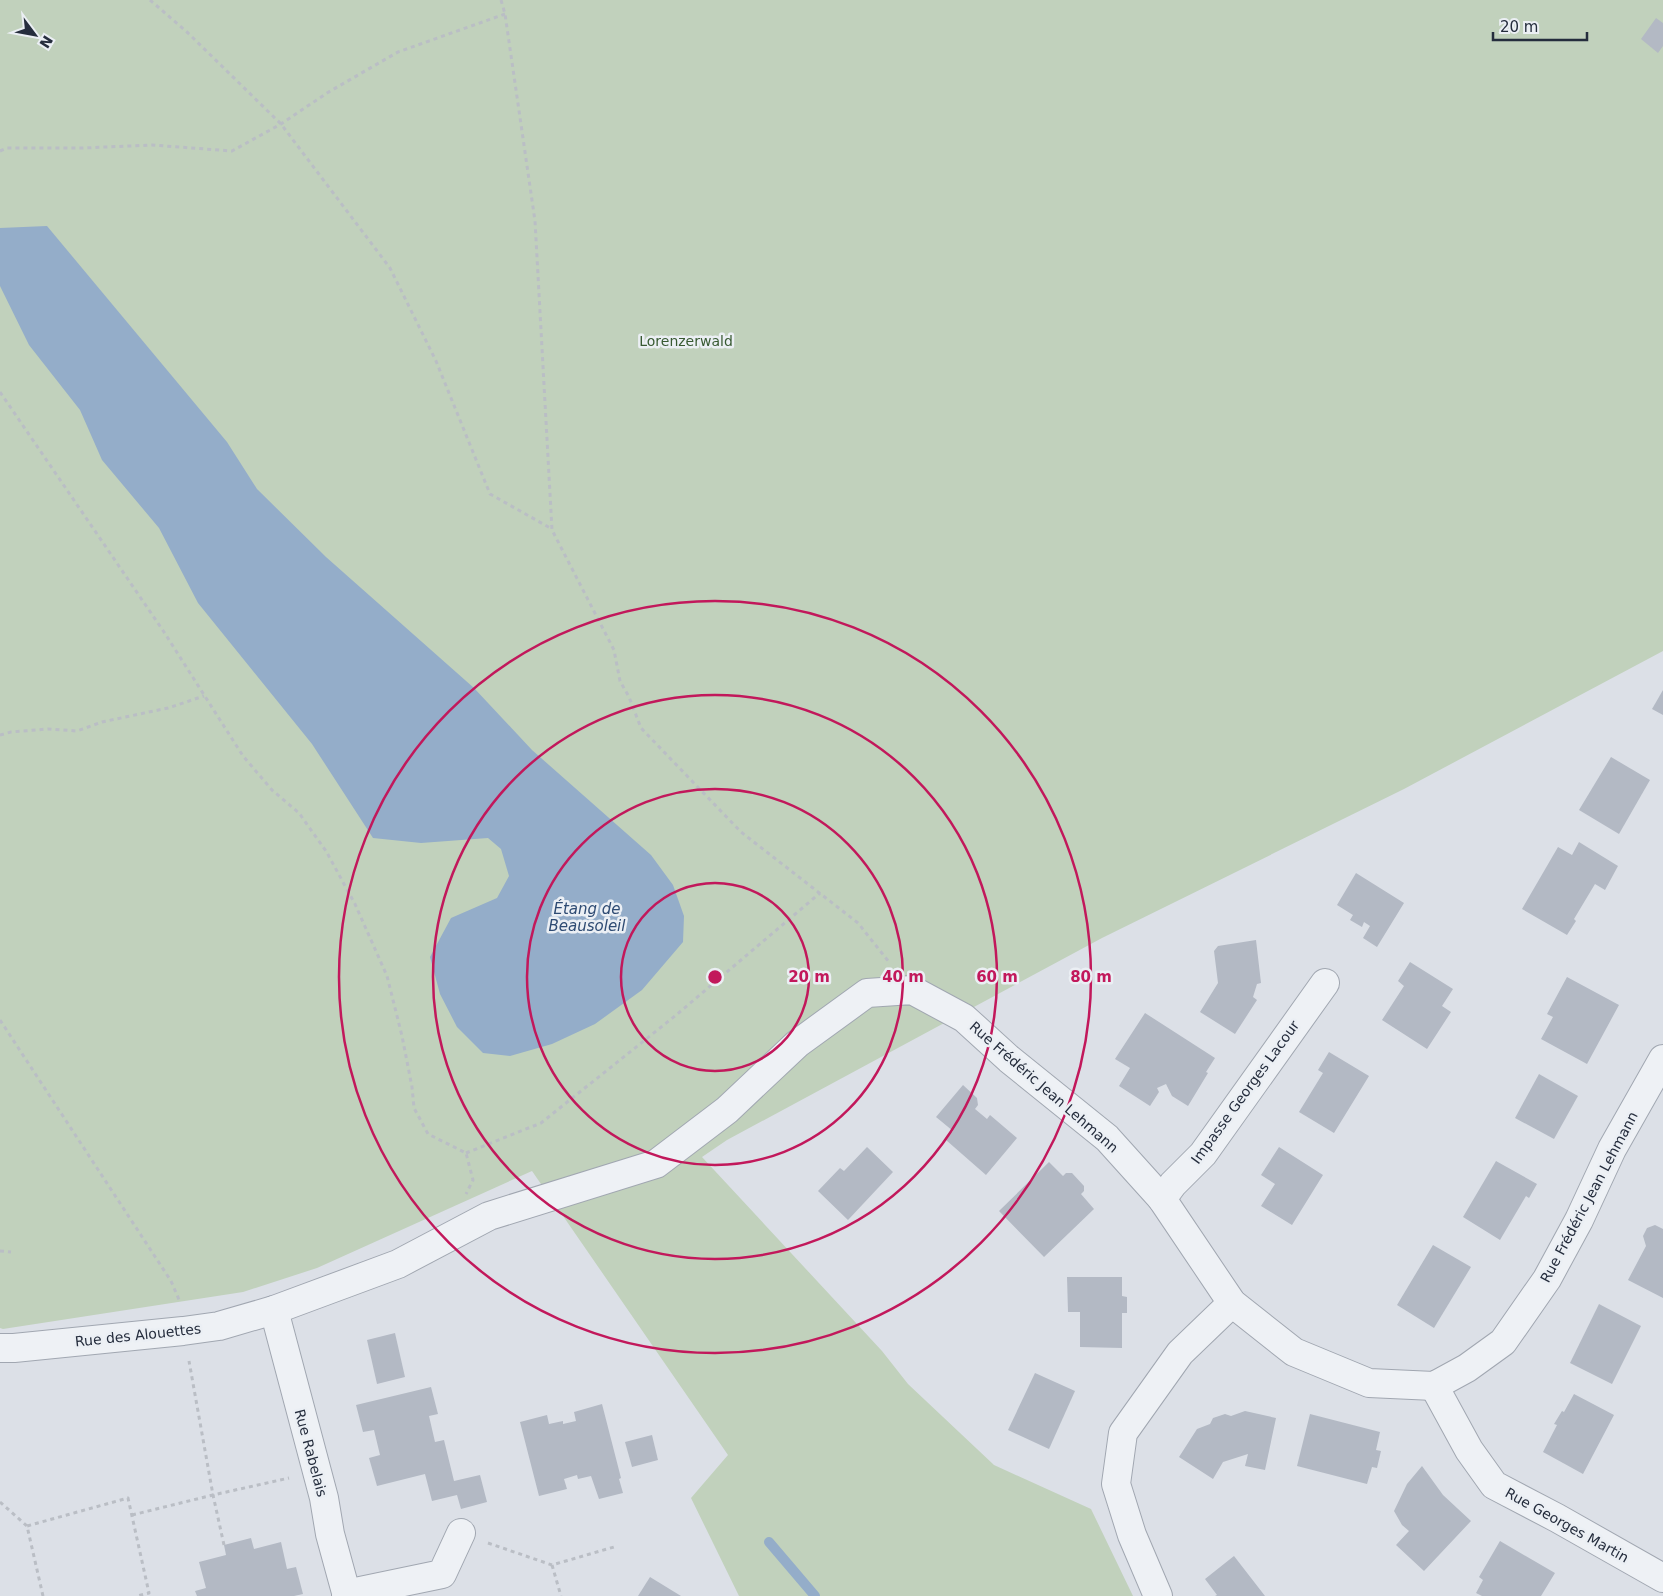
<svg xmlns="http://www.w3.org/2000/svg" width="1663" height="1596" font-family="'DejaVu Sans',sans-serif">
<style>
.green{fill:#c1d1bc}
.water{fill:#94adc9}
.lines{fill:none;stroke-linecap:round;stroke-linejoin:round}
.stream{stroke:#94adc9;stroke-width:10}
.building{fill:#b3b9c4}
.minor-casing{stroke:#a1a7b1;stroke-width:30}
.path{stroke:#babec5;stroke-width:3;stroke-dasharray:4 4;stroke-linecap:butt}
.minor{stroke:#eef1f5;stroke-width:28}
.ring{fill:none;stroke:#c2185b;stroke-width:2.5}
.labels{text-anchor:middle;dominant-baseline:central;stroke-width:5;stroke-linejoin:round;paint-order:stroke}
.park-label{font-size:14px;fill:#385a32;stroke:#ebeff4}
.street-label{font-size:14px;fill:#252d3d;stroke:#ebeff4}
.water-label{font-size:15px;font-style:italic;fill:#2e4b73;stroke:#ebeff4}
.centre{fill:#c2185b;stroke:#ebeff4;stroke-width:2.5}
.ring-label{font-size:15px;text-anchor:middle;font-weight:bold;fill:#c2185b;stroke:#ebeff4;stroke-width:5;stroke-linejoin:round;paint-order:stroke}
</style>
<rect width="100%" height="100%" fill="#dce0e7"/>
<!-- green -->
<polygon class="green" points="0,0 1663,0 1663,651 1404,789 1102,938 727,1140 702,1157 882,1351 908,1384 994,1465 1091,1509 1133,1596 739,1596 691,1498 728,1455 532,1171 317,1268 243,1292 3,1329 0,1328"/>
<!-- water -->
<polygon class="water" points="47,226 227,442 257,489 326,557 474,688 532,750 651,855 673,885 684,916 683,942 642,990 595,1024 552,1044 510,1056 483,1053 457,1027 440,994 430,957 451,918 497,898 509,876 501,849 488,838 421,843 373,838 312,744 198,603 159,528 102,460 80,410 29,345 0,286 0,228"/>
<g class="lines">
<!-- stream -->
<polyline class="stream" points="769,1542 815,1596"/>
</g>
<!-- building -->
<g class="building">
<polygon points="1656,18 1663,23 1663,46 1658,53 1641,39"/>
<polygon points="1663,690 1663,715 1652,709"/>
<polygon points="1611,757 1650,780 1619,834 1579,810"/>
<polygon points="1579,842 1618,866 1605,890 1595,884 1574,919 1576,921 1567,935 1522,909 1558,847 1572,855"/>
<polygon points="1356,873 1404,903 1377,947 1363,938 1370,926 1364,922 1362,927 1350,920 1353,915 1337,905"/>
<polygon points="1256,940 1261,983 1257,984 1253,997 1257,1000 1235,1034 1200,1012 1218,983 1214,951 1218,946"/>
<polygon points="1410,962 1453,989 1442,1006 1451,1012 1427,1049 1382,1020 1404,986 1398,981"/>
<polygon points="1567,977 1619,1005 1587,1064 1541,1039 1553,1017 1547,1014"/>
<polygon points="1145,1013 1215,1058 1206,1072 1208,1073 1188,1106 1172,1096 1166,1084 1157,1088 1159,1092 1150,1106 1119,1086 1130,1068 1115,1059"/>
<polygon points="1329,1052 1369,1076 1334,1133 1299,1112 1323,1073 1318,1070"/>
<polygon points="1539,1074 1578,1096 1554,1139 1515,1118"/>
<polygon points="963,1085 977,1098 978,1105 975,1109 987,1119 990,1115 1017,1138 986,1175 946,1140 953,1131 936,1117"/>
<polygon points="867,1147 893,1172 848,1220 818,1191 840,1168 844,1171"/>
<polygon points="1279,1147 1323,1175 1292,1225 1261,1206 1275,1184 1261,1175"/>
<polygon points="1496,1161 1537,1184 1529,1198 1526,1196 1500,1240 1463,1217"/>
<polygon points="1049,1162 1063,1176 1066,1173 1072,1173 1084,1186 1084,1191 1081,1194 1094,1209 1044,1257 999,1211"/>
<polygon points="1655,1225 1663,1229 1663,1298 1628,1280 1646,1246 1643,1236 1647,1228"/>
<polygon points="1433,1245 1471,1267 1434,1328 1397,1305"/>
<polygon points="1067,1277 1122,1277 1122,1296 1127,1297 1127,1313 1122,1313 1122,1348 1080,1347 1080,1312 1068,1312"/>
<polygon points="1599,1304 1641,1326 1612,1384 1570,1363"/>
<polygon points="395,1333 405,1377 377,1384 367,1340"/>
<polygon points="1035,1373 1075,1391 1049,1449 1008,1430"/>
<polygon points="431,1387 438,1414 429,1416 435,1442 444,1440 454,1481 480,1475 487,1502 461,1509 457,1495 432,1501 425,1474 377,1486 369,1458 380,1455 374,1430 363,1432 356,1405"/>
<polygon points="1574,1394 1614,1415 1583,1474 1543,1452 1557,1425 1554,1424 1562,1411 1564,1412"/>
<polygon points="602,1404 621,1478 619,1479 623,1493 599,1499 591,1476 578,1479 577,1475 564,1479 567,1489 539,1496 520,1422 547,1415 549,1424 563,1421 563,1424 576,1421 574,1412"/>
<polygon points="1245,1411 1276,1418 1265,1470 1245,1466 1248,1454 1223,1462 1213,1479 1179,1457 1197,1429 1210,1424 1213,1418 1225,1414 1231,1416"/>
<polygon points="1310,1414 1380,1432 1376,1450 1381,1451 1377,1468 1372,1467 1367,1484 1297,1466"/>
<polygon points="652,1435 658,1460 632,1467 625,1442"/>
<polygon points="1422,1466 1443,1495 1471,1521 1424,1571 1396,1545 1409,1531 1402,1525 1394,1511 1407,1484"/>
<polygon points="251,1538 254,1549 281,1542 287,1569 296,1567 303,1594 294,1596 197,1596 195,1591 206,1588 199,1562 226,1555 224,1545"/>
<polygon points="1500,1541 1555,1573 1541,1596 1482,1596 1476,1593 1483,1580 1479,1577"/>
<polygon points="1234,1556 1265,1596 1215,1596 1217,1595 1205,1579"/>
<polygon points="650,1577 681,1596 638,1596"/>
</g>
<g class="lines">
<!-- minor casing -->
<g class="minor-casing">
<g id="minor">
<polyline points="1162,1199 1173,1184 1203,1154 1325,983"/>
<polyline points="274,1310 324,1498 330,1534 347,1596"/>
<polyline points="0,1348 14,1348 183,1331 219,1326 274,1310 398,1264 489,1216 656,1164 727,1110 797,1044 867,993 912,990 964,1018 1009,1059 1107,1138 1162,1199 1232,1303 1294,1352 1369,1383 1434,1386 1467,1368 1503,1342 1547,1279 1579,1220 1612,1149 1663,1059"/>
<polyline points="1434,1386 1469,1450 1494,1485 1557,1518 1663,1578"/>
<polyline points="346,1594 442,1574 461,1533"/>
<polyline points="1158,1596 1132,1535 1116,1484 1123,1433 1180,1353 1232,1303"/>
</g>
</g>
<!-- path -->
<g class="path">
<polyline points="150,0 188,33 281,124 390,268 436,361 490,494 552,529"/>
<polyline points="501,0 505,14 535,221 552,530 614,650 620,681 629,697 641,728 741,832 858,923 889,962"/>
<polyline points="0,151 7,148 83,148 152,145 232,151 281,124 327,93 398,52 505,14"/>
<polyline points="0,392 164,632 243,756 272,790 299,813 326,851 355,904 387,976 402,1036 412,1087 414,1108 428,1134 466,1153 473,1180 466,1194"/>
<polyline points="0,735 11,732 48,729 77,731 102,722 168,708 204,696"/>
<polyline points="0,1020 171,1281 180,1302"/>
<polyline points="466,1153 541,1123 675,1016 820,893"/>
<polyline points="0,1251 11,1252"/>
<polyline points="0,1502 27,1526"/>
<polyline points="132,1515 213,1495 189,1361"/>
<polyline points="488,1543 552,1565 614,1547"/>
<polyline points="224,1545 213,1495 289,1478"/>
<polyline points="552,1565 561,1596"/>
<polyline points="43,1596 27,1526 128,1498 149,1593 137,1596"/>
</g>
<!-- minor -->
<use href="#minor" class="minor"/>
</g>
<!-- distance rings -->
<g class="ring">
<circle cx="715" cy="977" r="94"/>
<circle cx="715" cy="977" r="188"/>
<circle cx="715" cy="977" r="282"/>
<circle cx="715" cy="977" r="376"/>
</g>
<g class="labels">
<!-- park labels -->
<g class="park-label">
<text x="686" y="341">Lorenzerwald</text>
</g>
<!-- street labels -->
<g class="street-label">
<text transform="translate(1044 1087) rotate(41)">Rue Frédéric Jean Lehmann</text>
<text transform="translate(1245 1092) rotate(-54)">Impasse Georges Lacour</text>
<text transform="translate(1589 1197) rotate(-62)">Rue Frédéric Jean Lehmann</text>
<text transform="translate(138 1335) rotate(-6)">Rue des Alouettes</text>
<text transform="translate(311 1453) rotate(75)">Rue Rabelais</text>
<text transform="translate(1567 1525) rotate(29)">Rue Georges Martin</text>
</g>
<!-- water labels -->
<g class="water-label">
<text x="587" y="909">Étang de<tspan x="587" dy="17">Beausoleil</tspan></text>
</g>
</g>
<circle cx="715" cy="977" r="8" class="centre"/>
<g class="ring-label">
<text x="809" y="982">20 m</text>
<text x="903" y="982">40 m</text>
<text x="997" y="982">60 m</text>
<text x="1091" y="982">80 m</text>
</g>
<!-- north arrow -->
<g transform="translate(35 35) rotate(122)" stroke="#ebeff4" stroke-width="4" paint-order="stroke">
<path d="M0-4L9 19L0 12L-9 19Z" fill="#252d3d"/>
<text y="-8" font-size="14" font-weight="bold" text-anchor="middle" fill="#252d3d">N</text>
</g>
<!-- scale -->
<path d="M1493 32v8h94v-8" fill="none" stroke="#252d3d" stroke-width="2.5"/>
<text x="1500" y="32" font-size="15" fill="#252d3d" stroke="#ebeff4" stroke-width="4" paint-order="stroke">20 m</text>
</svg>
